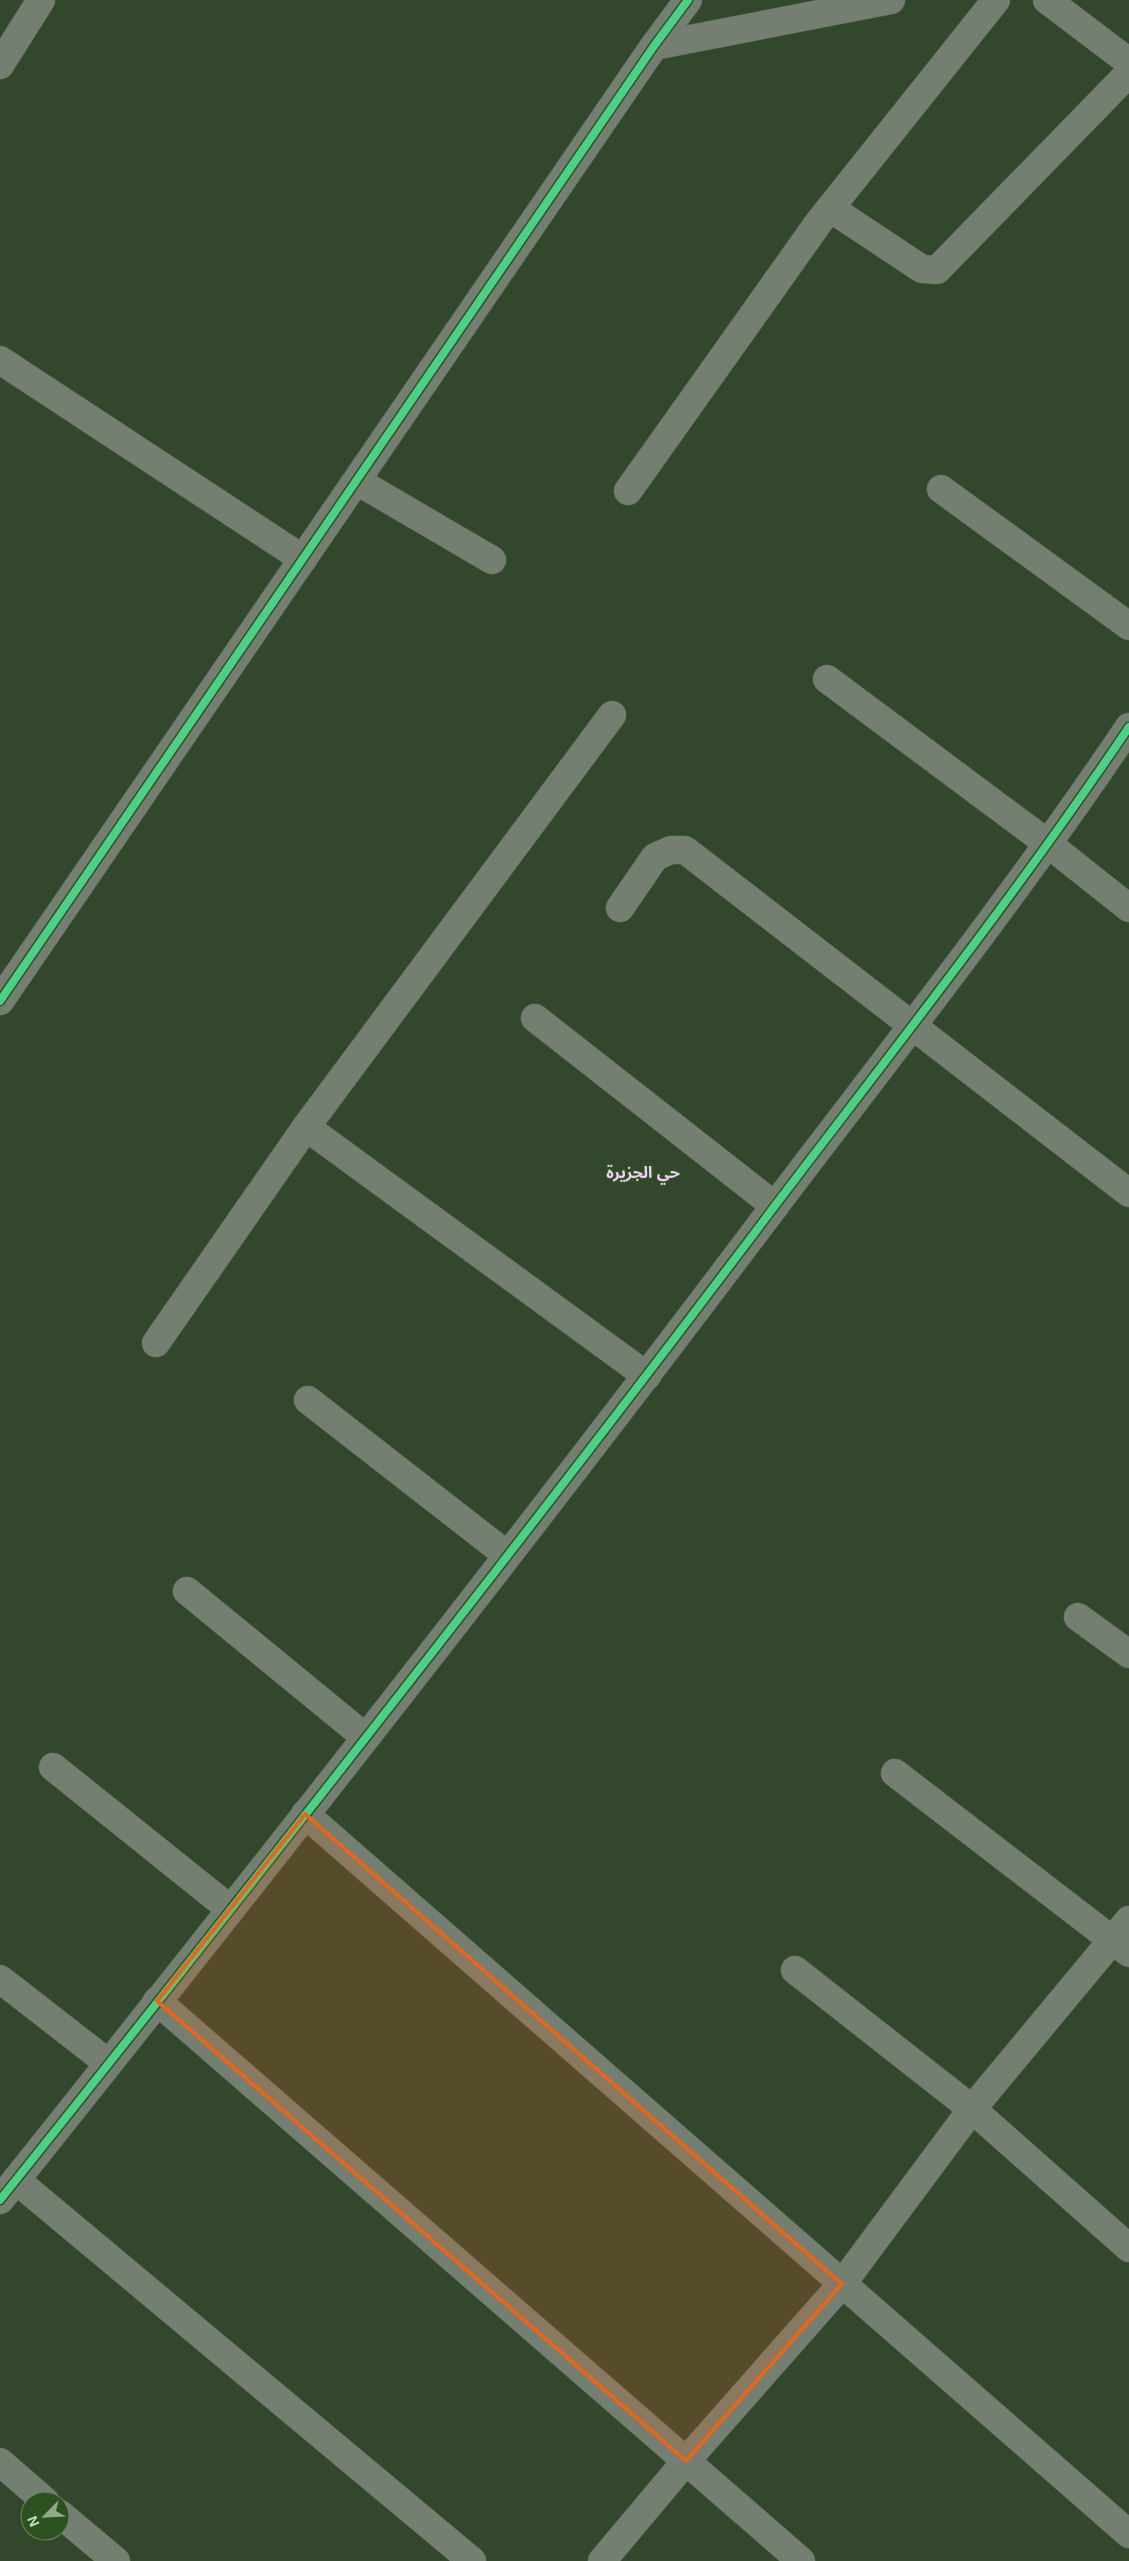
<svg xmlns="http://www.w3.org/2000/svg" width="1129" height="2561" font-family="Arial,'Noto Sans Arabic',sans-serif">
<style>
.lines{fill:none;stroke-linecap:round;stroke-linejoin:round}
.minor-casing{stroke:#52634c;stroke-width:29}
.minor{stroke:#747f72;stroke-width:28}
.cycleway-casing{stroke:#2d5221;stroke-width:11}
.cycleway{stroke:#4dcf88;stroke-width:8}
.marked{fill:#e5661e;fill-opacity:0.2;stroke:#e5661e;stroke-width:4;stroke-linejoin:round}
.labels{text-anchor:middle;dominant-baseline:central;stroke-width:4;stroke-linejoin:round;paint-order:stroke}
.quarter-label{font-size:16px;font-weight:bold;fill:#f3cbfe;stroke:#2d5221}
</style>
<rect width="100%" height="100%" fill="#33472c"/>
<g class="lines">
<!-- minor casing -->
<g class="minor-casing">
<g id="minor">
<polyline points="1047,0 1129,62"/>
<polyline points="654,46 891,0"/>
<polyline points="0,65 41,0"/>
<polyline points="830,208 922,269 937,270 1129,73"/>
<polyline points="0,360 303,559"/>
<polyline points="357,481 492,560"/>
<polyline points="941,489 1129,626"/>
<polyline points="628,491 819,222 996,0"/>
<polyline points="827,679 1047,843 1129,908"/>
<polyline points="620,908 655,857 671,850 685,850 1129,1193"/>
<polyline points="0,1001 654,46 688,0"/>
<polyline points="535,1018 775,1206"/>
<polyline points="306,1127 647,1376"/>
<polyline points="156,1343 306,1127 612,715"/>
<polyline points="308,1400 507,1555"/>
<polyline points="187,1591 365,1737"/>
<polyline points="1078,1617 1129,1654"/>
<polyline points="53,1767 230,1909"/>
<polyline points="895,1773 1129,1953"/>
<polyline points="305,1814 1129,2534"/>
<polyline points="795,1970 972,2109 1129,2248"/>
<polyline points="0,1979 108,2063"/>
<polyline points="157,2001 801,2561"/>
<polyline points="16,2180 472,2561"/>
<path d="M0,2200C262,1872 522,1542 774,1207C894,1049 1018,892 1129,727"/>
<polyline points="0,2462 45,2501"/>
<polyline points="60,2514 116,2561"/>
<polyline points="602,2561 686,2461 842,2284 972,2109 1129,1920"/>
</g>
</g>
<!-- minor -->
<use href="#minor" class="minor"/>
<!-- cycleway casing -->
<g class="cycleway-casing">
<g id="cycleway">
<polyline points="0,1001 654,46 688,0"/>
<path d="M0,2200C262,1872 522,1542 774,1207C894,1049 1018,892 1129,727"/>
</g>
</g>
<!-- cycleway -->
<use href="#cycleway" class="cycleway"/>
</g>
<!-- marked area -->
<path class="marked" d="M305,1814L842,2284L686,2461L157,2001Z"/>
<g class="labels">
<!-- quarter labels -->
<g class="quarter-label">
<text x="643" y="1172">حي الجزيرة</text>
</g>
</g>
<!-- north arrow -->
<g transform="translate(45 2516) rotate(246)"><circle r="24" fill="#2d5221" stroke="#6b8a61"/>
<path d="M0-4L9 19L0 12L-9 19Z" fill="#94a88e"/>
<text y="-8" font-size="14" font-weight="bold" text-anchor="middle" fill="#c8ddc2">N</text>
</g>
</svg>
